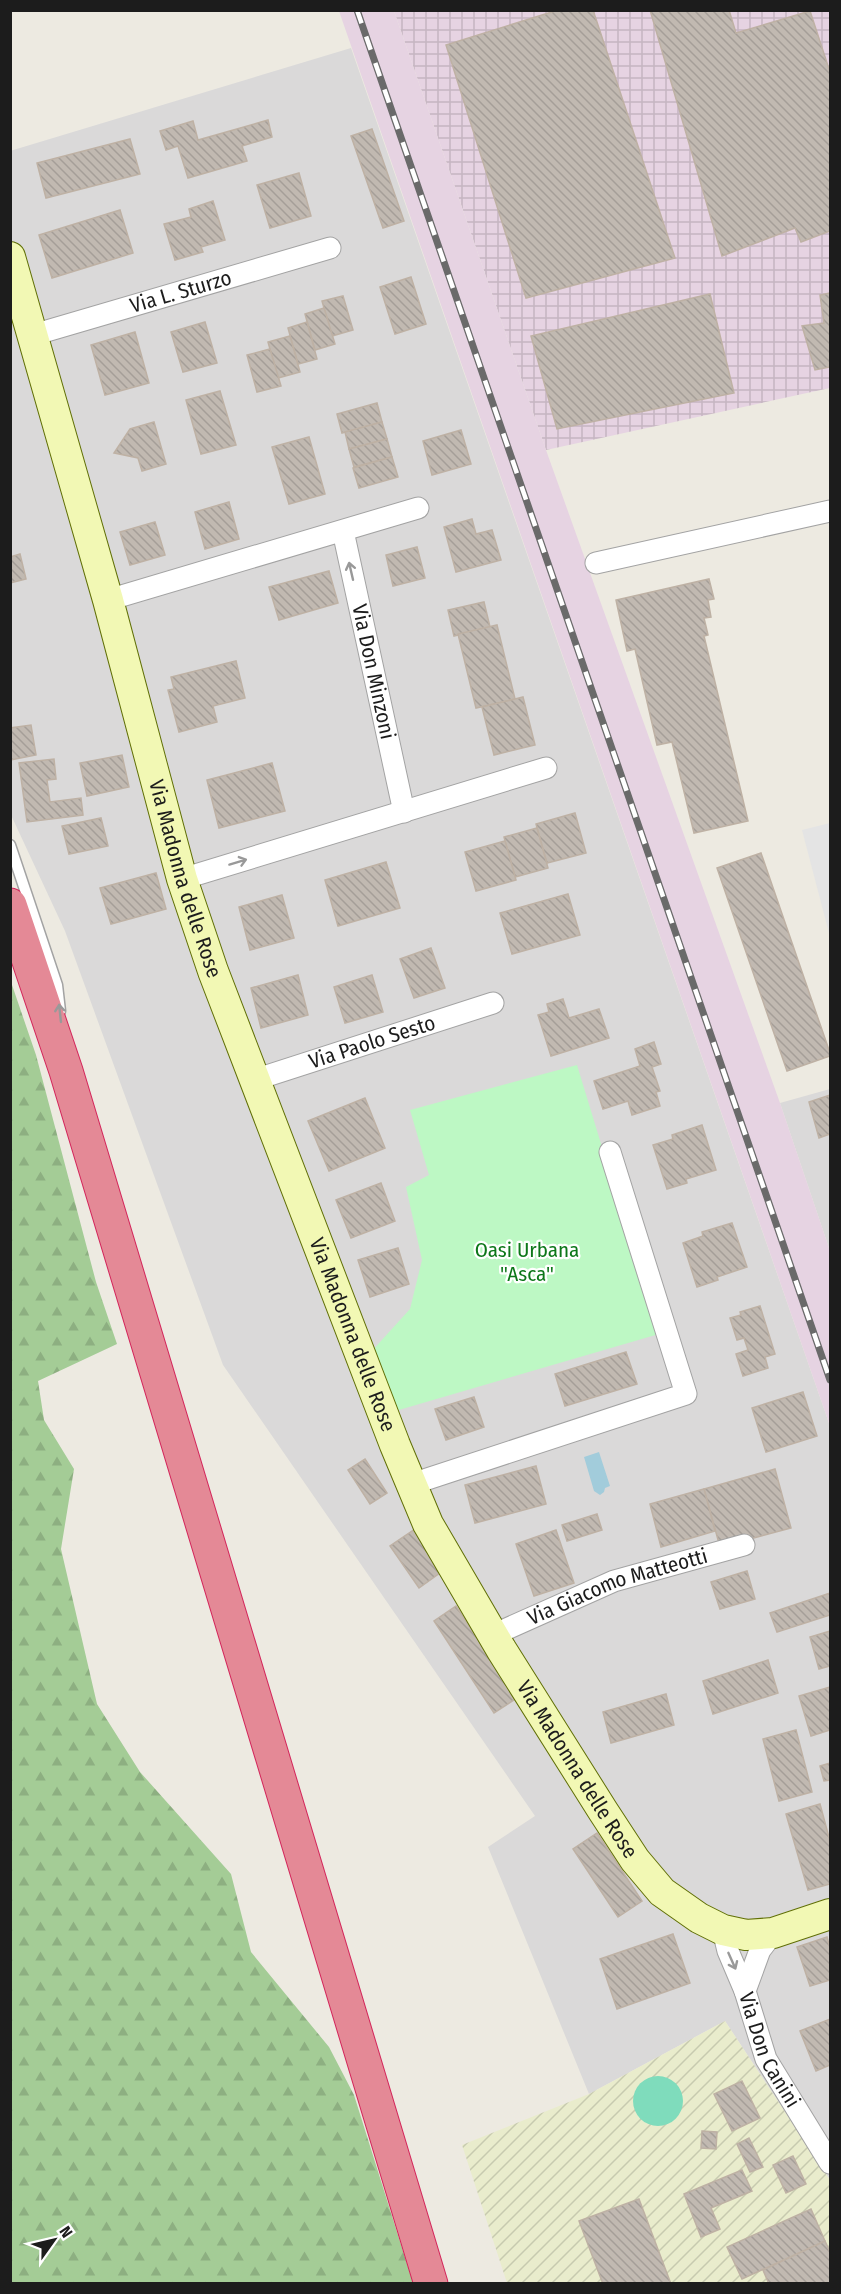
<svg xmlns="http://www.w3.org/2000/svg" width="841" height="2294" font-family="'Fira Sans Condensed',sans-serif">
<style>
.residential{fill:#dad9d9}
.industrial{fill:url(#industrial-grid)}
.railway{fill:#e6d3e2}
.farmland{fill:url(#farmland-furrows)}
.forest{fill:url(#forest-firs)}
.park{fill:#bdf8c4}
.pitch{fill:#7fdcbc}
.parking{fill:#e4e4e4}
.water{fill:#a2ccdb}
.building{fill:url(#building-back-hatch);stroke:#beb1a4;stroke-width:1.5}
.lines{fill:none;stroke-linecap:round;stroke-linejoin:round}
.lane-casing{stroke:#a3a3a3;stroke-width:13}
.street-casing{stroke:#a3a3a3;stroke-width:23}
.secondary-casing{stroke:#606f06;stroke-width:32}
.highway-casing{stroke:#d3265b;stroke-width:35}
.lane{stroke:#fff;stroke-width:10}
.street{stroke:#fff;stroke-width:21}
.secondary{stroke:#f2f8b4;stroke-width:30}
.highway{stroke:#e48996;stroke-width:33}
.rail-casing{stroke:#6a6a6a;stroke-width:7}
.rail{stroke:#fff;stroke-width:4.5;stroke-dasharray:14;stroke-linecap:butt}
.oneway{stroke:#999}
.labels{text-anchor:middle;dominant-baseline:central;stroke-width:4.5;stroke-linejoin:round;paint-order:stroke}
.street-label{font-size:21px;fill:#1c1c1c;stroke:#fff}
.park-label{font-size:21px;fill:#0d7719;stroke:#fff}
</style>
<defs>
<pattern id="industrial-grid" width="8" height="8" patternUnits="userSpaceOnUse" patternTransform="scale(1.5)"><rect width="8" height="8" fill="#e6d3e2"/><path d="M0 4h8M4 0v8" fill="none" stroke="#c5b5c1"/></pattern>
<pattern id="farmland-furrows" width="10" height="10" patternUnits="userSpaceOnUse" patternTransform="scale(1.5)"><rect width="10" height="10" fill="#e9eccc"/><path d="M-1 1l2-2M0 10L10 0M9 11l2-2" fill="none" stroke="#c7caaf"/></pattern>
<pattern id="forest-firs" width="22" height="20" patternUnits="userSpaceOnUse" patternTransform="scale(1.5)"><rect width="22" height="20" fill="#a4cc96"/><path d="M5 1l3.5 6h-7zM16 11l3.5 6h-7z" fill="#8daf81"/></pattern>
<pattern id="building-back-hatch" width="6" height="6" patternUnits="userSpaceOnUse" patternTransform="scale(1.5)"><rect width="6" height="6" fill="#c1b9b1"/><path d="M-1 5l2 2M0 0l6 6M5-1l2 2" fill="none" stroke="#a59e98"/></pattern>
</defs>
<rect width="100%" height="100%" fill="#edeae1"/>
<!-- residential -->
<g class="residential">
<polygon points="351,48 830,1426 830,2180 725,2021 589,2094 488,1847 535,1816 223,1365 65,931 11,815 10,151"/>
<polygon points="830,1089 830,1251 780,1103"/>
</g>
<!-- industrial -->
<polygon class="industrial" points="394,11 830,11 830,388 546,450"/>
<!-- railway -->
<polygon class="railway" points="339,11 394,11 546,450 780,1103 830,1251 830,1426"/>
<!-- farmland -->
<polygon class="farmland" points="725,2021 830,2180 830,2283 507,2283 462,2145 589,2094"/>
<!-- forest -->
<polygon class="forest" points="11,982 36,1055 96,1282 117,1344 38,1381 44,1420 74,1469 61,1549 97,1704 140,1772 231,1874 251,1952 329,2047 354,2095 413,2283 11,2283"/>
<!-- park -->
<polygon class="park" points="577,1065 659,1334 392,1412 370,1353 410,1309 422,1260 406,1187 429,1175 410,1110"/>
<!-- pitch -->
<circle class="pitch" cx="658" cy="2101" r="25"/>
<!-- parking -->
<polygon class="parking" points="830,823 830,937 802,830"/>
<!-- water -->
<polygon class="water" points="599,1452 610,1486 605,1488 604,1492 600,1495 594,1491 584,1457"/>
<!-- building -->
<g class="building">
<polygon points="558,10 593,10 675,258 526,298 446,45"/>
<polygon points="650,10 729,10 736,33 810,11 830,72 830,231 801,242 795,228 722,256"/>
<polygon points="268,120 272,137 242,146 247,161 188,178 178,146 166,150 160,131 193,121 198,140"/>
<polygon points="372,129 404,221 383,228 351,136"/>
<polygon points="130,139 140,174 46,198 37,163"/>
<polygon points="299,173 311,216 270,228 257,185"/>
<polygon points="213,201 225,240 201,247 203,252 175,260 164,224 191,217 189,209"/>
<polygon points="120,210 133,253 52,278 39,235"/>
<polygon points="411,277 426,324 395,334 380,287"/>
<polygon points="830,293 830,367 815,370 802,326 824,323 820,295"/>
<polygon points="710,294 734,393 557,429 531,336"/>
<polygon points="343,296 353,330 332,336 322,301"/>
<polygon points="324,308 335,344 315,350 305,314"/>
<polygon points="205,322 217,363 183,372 171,332"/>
<polygon points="307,322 317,359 298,364 288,328"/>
<polygon points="135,332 149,383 105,395 91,345"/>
<polygon points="290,336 300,372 278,378 268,342"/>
<polygon points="270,349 281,386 257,392 247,355"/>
<polygon points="220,391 236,445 201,454 186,400"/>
<polygon points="377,403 382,422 342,433 337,414"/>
<polygon points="154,422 166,464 142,471 138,458 114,453 130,429"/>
<polygon points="382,422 387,439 349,449 345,432"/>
<polygon points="461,430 471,464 432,475 423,441"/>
<polygon points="309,437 325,494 289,504 272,447"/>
<polygon points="387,439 392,457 354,467 349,449"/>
<polygon points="392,457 398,477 359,488 353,468"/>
<polygon points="229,502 239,539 205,549 195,512"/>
<polygon points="472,519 476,534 492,530 501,560 456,572 444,527"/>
<polygon points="155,522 165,555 130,565 120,532"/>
<polygon points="417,547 425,578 393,586 386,555"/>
<polygon points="20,554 26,579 10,583 10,557"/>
<polygon points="329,571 338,603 279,620 269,587"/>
<polygon points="709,579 714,599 708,600 711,617 704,618 708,635 704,636 748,821 694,833 672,742 657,745 635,649 627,651 616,600"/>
<polygon points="484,602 490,627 454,636 448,610"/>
<polygon points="497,625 515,699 476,708 458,634"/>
<polygon points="236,661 245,698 213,706 217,722 179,732 168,690 174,689 171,677"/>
<polygon points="523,697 535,745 494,755 482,707"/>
<polygon points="31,725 36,755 10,760 10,728"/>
<polygon points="122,755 129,787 87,796 80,763"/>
<polygon points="54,759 56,779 47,780 50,802 81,798 83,815 27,822 19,763"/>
<polygon points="272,763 285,811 219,828 207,780"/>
<polygon points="575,813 586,853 547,863 536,824"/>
<polygon points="101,818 108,846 69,854 62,826"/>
<polygon points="537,828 548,868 515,877 504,837"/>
<polygon points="505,841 516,880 476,891 465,852"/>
<polygon points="761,853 830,1053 830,1056 787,1071 717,868"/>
<polygon points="386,862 400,908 338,926 325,880"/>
<polygon points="156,873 166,909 111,924 100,888"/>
<polygon points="568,894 580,935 512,954 500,913"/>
<polygon points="282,895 294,938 250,950 239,907"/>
<polygon points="431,948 445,988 414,998 400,959"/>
<polygon points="298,975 308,1015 261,1028 251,988"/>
<polygon points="372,975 383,1012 345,1023 334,987"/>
<polygon points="563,999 569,1018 599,1009 609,1038 551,1056 538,1015 549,1012 547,1004"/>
<polygon points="654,1042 661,1064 652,1067 660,1091 656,1092 660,1106 632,1115 628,1101 603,1109 594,1081 640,1066 635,1049"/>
<polygon points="830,1095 830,1134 819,1138 809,1102"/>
<polygon points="365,1098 385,1148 329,1171 308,1121"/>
<polygon points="702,1125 716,1170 686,1179 687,1183 667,1189 653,1145 673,1139 672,1135"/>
<polygon points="381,1183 395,1221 351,1238 336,1200"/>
<polygon points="732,1223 747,1267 717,1277 718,1280 697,1287 683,1243 703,1236 702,1232"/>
<polygon points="398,1248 409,1284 370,1297 358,1260"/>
<polygon points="760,1306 775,1354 765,1357 768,1368 743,1376 736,1354 748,1350 744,1338 737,1340 730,1318 741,1315 740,1312"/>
<polygon points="626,1352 637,1384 565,1406 555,1374"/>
<polygon points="803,1392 817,1436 766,1452 752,1408"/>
<polygon points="474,1397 484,1427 446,1440 435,1409"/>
<polygon points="365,1459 387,1493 370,1504 348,1470"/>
<polygon points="536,1466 546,1504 475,1523 465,1485"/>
<polygon points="775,1469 791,1528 720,1547 704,1489"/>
<polygon points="704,1489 715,1531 661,1547 650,1504"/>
<polygon points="597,1514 602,1530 567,1541 562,1525"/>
<polygon points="415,1529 444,1570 419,1588 390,1546"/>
<polygon points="556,1530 574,1583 534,1596 516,1544"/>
<polygon points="747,1571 755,1599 720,1609 711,1582"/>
<polygon points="830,1593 830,1615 777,1632 770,1613"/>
<polygon points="456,1606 517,1698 494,1713 434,1621"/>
<polygon points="830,1631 830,1666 819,1669 810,1637"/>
<polygon points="768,1660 778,1693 713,1714 703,1681"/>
<polygon points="830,1687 830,1730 811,1736 799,1696"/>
<polygon points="666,1694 674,1725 611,1743 603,1712"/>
<polygon points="796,1730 812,1792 779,1801 763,1739"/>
<polygon points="830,1763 830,1780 824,1781 820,1766"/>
<polygon points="820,1804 830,1841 830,1884 808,1890 786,1814"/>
<polygon points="597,1833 642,1901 618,1917 573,1849"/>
<polygon points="673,1934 690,1983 617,2009 600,1959"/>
<polygon points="827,1937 830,1948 830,1980 810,1986 797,1947"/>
<polygon points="830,2019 830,2065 816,2071 800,2031"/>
<polygon points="742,2081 760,2118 732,2131 714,2094"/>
<polygon points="702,2131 717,2132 716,2149 701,2148"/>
<polygon points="749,2138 763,2167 750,2172 737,2144"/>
<polygon points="793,2156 806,2184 786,2193 773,2165"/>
<polygon points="742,2170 752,2191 711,2208 720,2229 701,2237 684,2194"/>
<polygon points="639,2199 671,2284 603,2284 579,2221"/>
<polygon points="811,2209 825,2241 742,2279 727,2247"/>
<polygon points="825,2241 830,2252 830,2284 769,2284 763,2270"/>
</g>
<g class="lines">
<!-- lane casing -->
<g class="lane-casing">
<polyline id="lane" points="10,845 57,985 60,1011"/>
</g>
<!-- street casing -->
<g class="street-casing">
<g id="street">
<path id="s1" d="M33,335L330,248"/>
<path id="s2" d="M343,531L404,812"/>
<polyline points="596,563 830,511"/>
<polyline points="108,600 418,508"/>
<polyline points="182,879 546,768"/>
<path id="s3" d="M254,1080L493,1003"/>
<polyline points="412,1484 686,1394 610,1152"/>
<path id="s4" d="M493,1635L614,1581L744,1545"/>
<path id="s5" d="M723,1930L728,1951L745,1991L766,2059L830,2163"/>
<polyline points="745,1991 760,1950 773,1933"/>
</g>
</g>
<!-- secondary casing -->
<g class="secondary-casing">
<g id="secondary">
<path id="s6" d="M10,257L108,600L182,879L213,971L395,1445L428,1524L501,1649L603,1811L635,1860L662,1892L699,1918L723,1930L746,1935L773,1933L830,1914"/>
</g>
</g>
<!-- highway casing -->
<g class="highway-casing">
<polyline id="highway" points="10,905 66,1071 431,2284"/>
</g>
<!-- lane -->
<use href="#lane" class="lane"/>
<!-- street -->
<use href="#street" class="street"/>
<!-- secondary -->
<use href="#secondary" class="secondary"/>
<!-- highway -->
<use href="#highway" class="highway"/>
<!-- rail casing -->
<g class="rail-casing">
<polyline id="rail" points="357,10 830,1380"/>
</g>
<!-- rail -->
<use href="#rail" class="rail"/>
</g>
<!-- one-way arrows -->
<defs><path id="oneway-shaft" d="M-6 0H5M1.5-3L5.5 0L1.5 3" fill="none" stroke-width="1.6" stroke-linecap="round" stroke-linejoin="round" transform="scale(1.5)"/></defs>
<g class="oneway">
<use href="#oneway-shaft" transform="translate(351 571) rotate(-103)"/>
<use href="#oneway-shaft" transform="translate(238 862) rotate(-17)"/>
<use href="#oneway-shaft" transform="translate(60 1013) rotate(-96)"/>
<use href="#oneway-shaft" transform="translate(732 1961) rotate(66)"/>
</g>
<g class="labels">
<!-- street labels -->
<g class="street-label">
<text stroke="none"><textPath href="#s1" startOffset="154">Via L. Sturzo</textPath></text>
<text stroke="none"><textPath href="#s2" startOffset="144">Via Don Minzoni</textPath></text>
<text stroke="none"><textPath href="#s6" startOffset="646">Via Madonna delle Rose</textPath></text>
<text stroke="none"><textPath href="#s3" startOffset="124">Via Paolo Sesto</textPath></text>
<text stroke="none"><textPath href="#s6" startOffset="1132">Via Madonna delle Rose</textPath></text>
<text stroke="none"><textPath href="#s4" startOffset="134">Via Giacomo Matteotti</textPath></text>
<text stroke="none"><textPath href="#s6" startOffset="1623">Via Madonna delle Rose</textPath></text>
<text stroke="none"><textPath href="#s5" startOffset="129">Via Don Canini</textPath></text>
</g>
<!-- park labels -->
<g class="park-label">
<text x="527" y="1250">Oasi Urbana<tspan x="527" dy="24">"Asca"</tspan></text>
</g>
</g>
<!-- border -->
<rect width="841" height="2294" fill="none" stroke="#1c1c1c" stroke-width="24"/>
<!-- north arrow -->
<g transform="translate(54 2240) rotate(56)" stroke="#ffffff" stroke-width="4.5" paint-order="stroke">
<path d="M0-4.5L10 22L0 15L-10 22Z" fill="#1c1c1c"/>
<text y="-9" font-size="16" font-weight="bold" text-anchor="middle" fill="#1c1c1c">N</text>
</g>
</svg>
